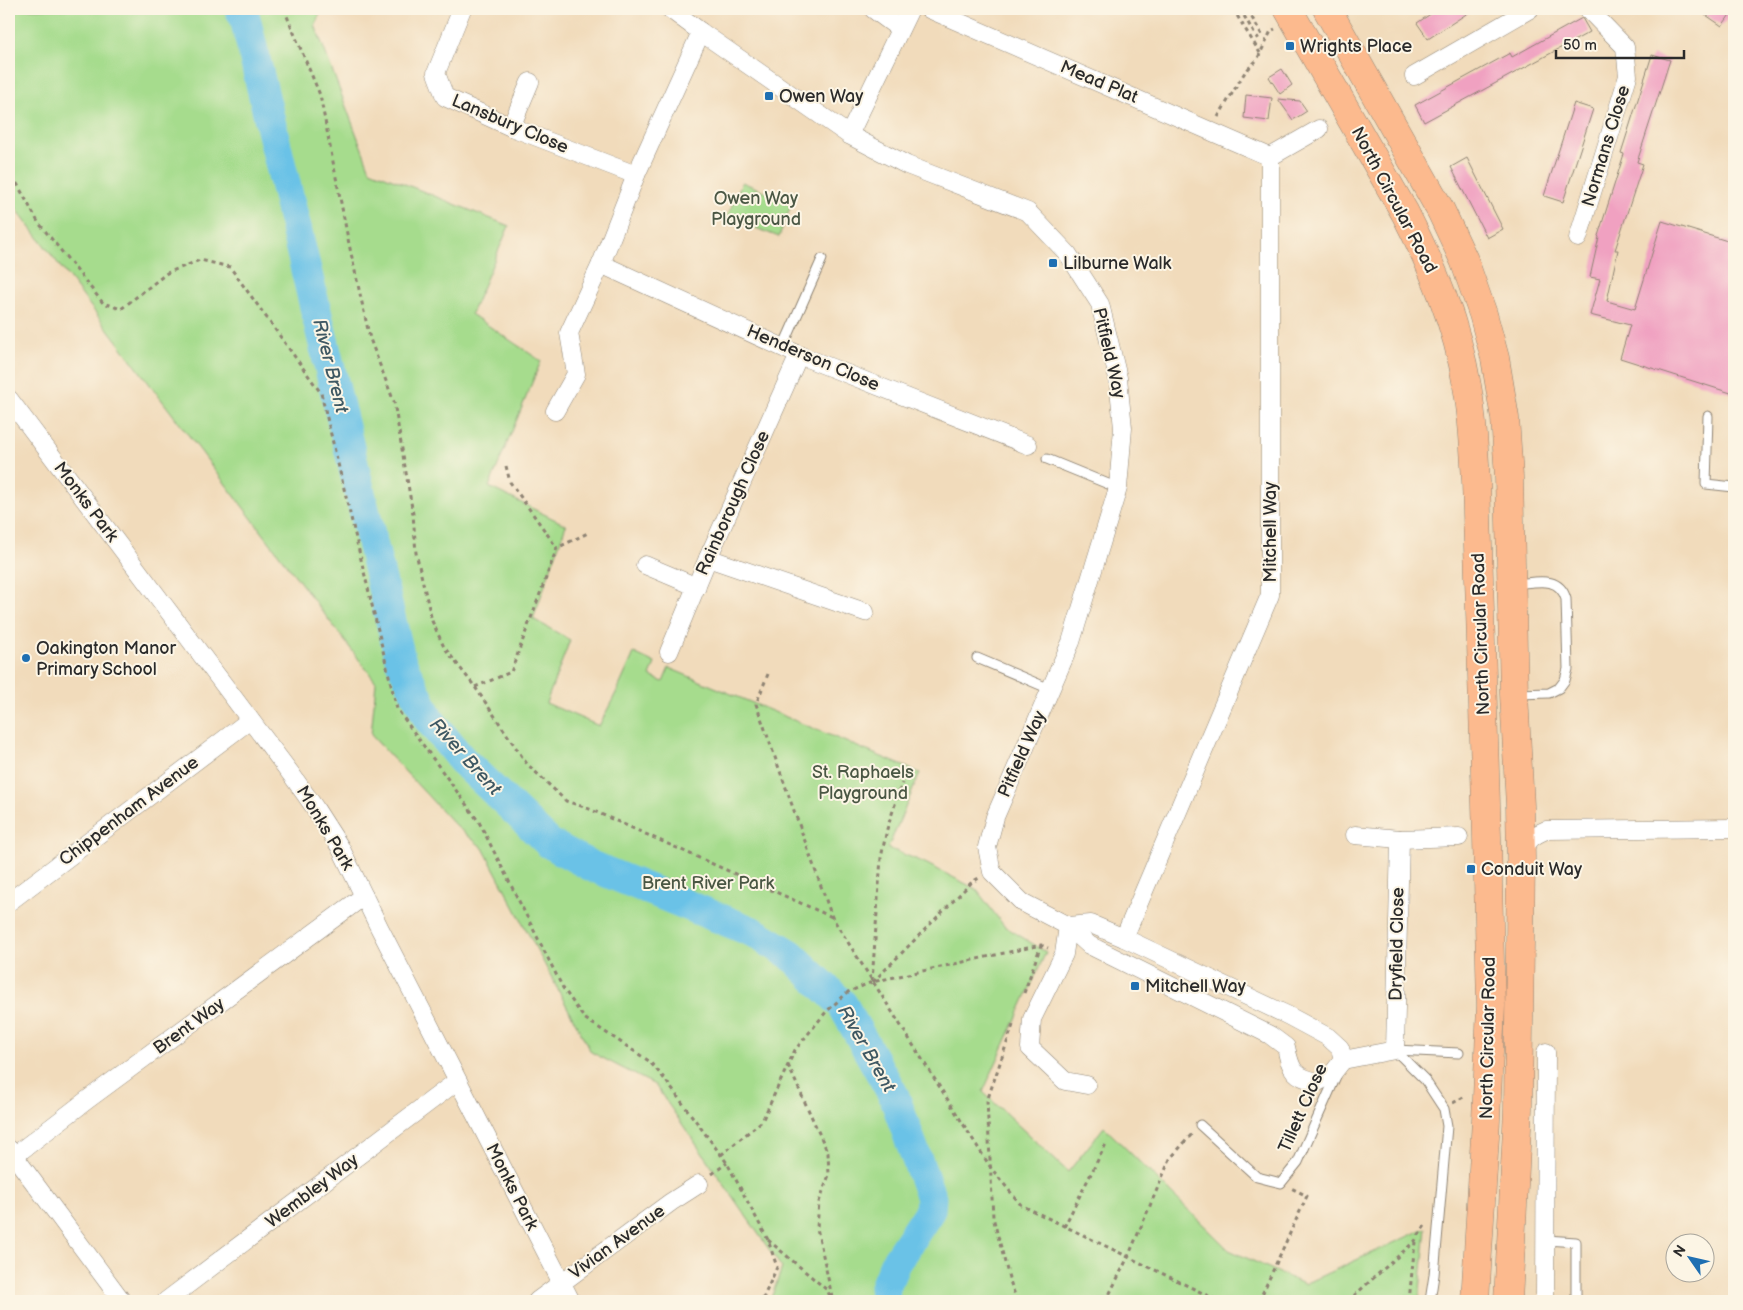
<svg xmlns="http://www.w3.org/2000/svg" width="1743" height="1310" font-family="'Balsamiq Sans',sans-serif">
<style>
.green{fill:#a6dc8d;stroke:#68845c}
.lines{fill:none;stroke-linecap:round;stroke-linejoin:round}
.river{stroke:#6ac2e7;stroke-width:31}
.building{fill:#f0a1c1}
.service-casing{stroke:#8e8373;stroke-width:11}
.minor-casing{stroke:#8e8373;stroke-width:19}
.trunk-casing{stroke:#8e8373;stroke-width:29}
.path{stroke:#8e8373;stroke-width:3;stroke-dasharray:4 4;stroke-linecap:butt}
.service{stroke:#fff;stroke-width:9}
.minor{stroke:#fff;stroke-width:18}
.trunk{stroke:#fcba8e;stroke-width:28}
.poi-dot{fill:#1f6fb2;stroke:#fcf5e5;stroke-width:2}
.labels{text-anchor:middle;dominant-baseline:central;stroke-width:4;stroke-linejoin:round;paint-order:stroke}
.poi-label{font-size:18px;fill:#2b2b2b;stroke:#fcf5e5;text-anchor:start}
.street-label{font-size:18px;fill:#2b2b2b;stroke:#fcf5e5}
.park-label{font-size:18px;fill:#4a5744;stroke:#fcf5e5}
.water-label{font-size:19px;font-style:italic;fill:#3e5863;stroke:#fcf5e5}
</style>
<rect width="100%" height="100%" fill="#fcf5e5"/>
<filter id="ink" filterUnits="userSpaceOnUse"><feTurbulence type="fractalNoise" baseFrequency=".02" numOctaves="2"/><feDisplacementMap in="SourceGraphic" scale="10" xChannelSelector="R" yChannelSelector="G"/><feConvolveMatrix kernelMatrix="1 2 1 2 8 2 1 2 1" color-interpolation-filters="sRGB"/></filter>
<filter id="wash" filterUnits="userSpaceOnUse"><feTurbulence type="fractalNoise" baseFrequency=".0096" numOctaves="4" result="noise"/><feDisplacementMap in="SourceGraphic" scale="20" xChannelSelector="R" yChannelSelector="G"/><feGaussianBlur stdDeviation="1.12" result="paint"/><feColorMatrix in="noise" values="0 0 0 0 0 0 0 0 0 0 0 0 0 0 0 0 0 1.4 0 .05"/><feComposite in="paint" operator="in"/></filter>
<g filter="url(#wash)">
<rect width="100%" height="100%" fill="#f1dbbb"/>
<!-- green -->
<g class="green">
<polygon points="9,9 322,9 315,25 370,170 509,226 471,314 541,361 489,487 566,525 533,619 570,640 546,703 599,726 618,689 634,653 655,663 650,676 663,682 669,668 920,773 888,848 923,862 976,889 1004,926 1046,952 983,1092 1068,1172 1104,1127 1229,1250 1304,1284 1426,1228 1419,1301 770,1301 782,1268 655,1085 591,1052 483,848 456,826 371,735 376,682 9,199"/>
<polygon points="742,182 792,203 779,237 727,217"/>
</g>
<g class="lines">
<!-- river -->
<polyline class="river" points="240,9 245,18 401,662 428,718 462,760 549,843 589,865 753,932 790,954 842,1004 894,1096 931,1198 930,1210 895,1263 885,1287 884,1301"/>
</g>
<g id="blocks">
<!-- building -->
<g class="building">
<polygon points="1438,9 1474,9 1428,39 1417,23"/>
<polygon points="1697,9 1734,9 1722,26"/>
<polygon points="1582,18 1590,32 1424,122 1415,105 1510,53 1512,57"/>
<polygon points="1652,55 1670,60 1637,162 1643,164 1615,250 1618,250 1607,301 1635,309 1662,221 1734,243 1734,394 1620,358 1630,325 1590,315 1600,279 1590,277 1599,237 1598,236 1624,154 1621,153"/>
<polygon points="1282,69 1292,85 1280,94 1269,77"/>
<polygon points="1246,95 1272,98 1269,121 1244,118"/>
<polygon points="1278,99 1300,101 1307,111 1293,120"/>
<polygon points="1574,103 1593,109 1563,202 1544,196"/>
<polygon points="1467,158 1503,229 1487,238 1451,167"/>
</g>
</g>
</g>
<g filter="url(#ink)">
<use href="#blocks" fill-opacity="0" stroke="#8e8373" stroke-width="1"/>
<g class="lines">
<!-- service casing -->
<g class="service-casing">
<g id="service">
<polyline points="1734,210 1734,229"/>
<polyline points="783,347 822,259"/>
<polyline points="1708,416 1706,484 1734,487"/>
<polyline points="1047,459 1118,488"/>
<path d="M1514,584C1534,583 1559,574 1566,599L1568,669L1565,680L1559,688L1549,693L1516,694"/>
<polyline points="977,658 1050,689"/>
<polyline points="1395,1050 1425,1080 1444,1109 1447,1126 1434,1275 1430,1301"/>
<polyline points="1395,1050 1459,1053"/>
<polyline points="1200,1125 1257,1177 1281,1183 1298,1162 1337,1074"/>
<polyline points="1546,1240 1576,1242 1576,1301"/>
</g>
</g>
<!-- minor casing -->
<g class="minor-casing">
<g id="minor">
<polyline points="462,9 436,73 445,97 511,127 636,175"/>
<path d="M670,9L701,32L849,135L907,165L1028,212L1068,254L1100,304L1118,378L1123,428L1118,488L1071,642L995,817L987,847L992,872L1022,902L1068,926L1091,924L1124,938L1287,1015L1328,1037L1340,1048L1343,1060L1332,1074L1318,1082C1294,1077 1291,1071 1286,1047L1270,1035L1089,945L1068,926"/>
<polyline points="873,9 900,29"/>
<polyline points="929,9 1270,157"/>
<polyline points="1414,76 1530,9"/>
<polyline points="511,127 530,82"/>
<polyline points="849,135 910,9"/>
<polyline points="1270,157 1319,129"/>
<polyline points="1578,238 1628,76 1625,47 1588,9"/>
<polyline points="601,264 799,355 1028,445"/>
<polyline points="9,399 291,774 315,808 340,847 379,927 571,1301"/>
<polyline points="555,411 576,374 569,333 601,264 636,175 701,32"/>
<polyline points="708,558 865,612"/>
<polyline points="645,565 697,587"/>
<polyline points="669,652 708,558 799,355"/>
<polyline points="1355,835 1400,839 1459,837"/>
<path d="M1522,855C1527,840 1532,836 1546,830L1734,828"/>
<polyline points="9,902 250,720"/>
<polyline points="1068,926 1064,954 1032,1019 1030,1048 1065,1081 1087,1085"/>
<polyline points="1124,938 1270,595 1270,157"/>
<polyline points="1343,1060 1395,1050 1400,839"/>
<polyline points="9,1149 122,1301"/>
<polyline points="14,1156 87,1100 364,896"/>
<polyline points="166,1301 457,1081"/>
<polyline points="537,1301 671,1202 699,1184"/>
<polyline points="1545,1301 1546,1052"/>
</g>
</g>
<!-- trunk casing -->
<g class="trunk-casing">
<g id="trunk">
<path d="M1288,9L1405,213C1433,268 1457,324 1467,386C1473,417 1474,449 1476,481L1487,837L1491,1006L1486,1120L1475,1301"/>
<polyline points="1327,9 1441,211 1464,260 1483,314 1495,358 1505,418 1509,477 1514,694 1520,806 1521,858 1518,1109 1508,1301"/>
</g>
</g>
<!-- path -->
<g class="path">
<polyline points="284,9 320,95 349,244 370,339 394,402 413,514 416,553 432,621 444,647 475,687 527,764 566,801 587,808 832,917"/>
<polyline points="1233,9 1260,53"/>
<polyline points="1240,9 1257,38 1262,35 1247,9"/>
<polyline points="1218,117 1245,72 1257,60 1271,31 1275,29"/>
<polyline points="9,169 38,222 103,303 121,309 167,273 200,260 230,267 321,393 397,709 479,822 563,988 584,1018 649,1061 663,1077 727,1163 768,1240 777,1267 762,1301"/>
<polyline points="506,466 510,482 557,548"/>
<polyline points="768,674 756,704 832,917 991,1168 1021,1205 1219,1301"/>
<polyline points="475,687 511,672 557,548 590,532"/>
<polyline points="872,981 881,858 887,829 902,783"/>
<polyline points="873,982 972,882 979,878"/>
<polyline points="1024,993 1041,945"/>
<polyline points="1013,1025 987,1101 993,1217 1009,1278 1017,1301"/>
<polyline points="788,1065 828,1153 829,1175 819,1202 817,1228 833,1301"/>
<polyline points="1453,1103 1465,1096"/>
<polyline points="721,1155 762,1121 795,1050 826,1012 848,992 872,982 1041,945 1048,948"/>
<polyline points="712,1174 727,1163"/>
<polyline points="1064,1227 1107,1142"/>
<polyline points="768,1240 827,1290 830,1296"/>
<polyline points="1106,1301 1128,1257 1170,1159 1192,1134"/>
<polyline points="1259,1301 1307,1196 1291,1188"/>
<polyline points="1348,1301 1415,1241 1426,1224"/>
<polyline points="1409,1301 1415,1242"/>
</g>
<!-- service -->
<use href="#service" class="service"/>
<!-- minor -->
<use href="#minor" class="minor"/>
<!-- trunk -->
<use href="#trunk" class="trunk"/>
</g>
</g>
<!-- markers -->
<g class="poi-dot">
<rect x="1285" y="41" width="10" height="10" rx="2.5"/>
<rect x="764" y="91" width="10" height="10" rx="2.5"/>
<rect x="1048" y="258" width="10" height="10" rx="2.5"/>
<circle cx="26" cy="658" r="5"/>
<rect x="1466" y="864" width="10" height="10" rx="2.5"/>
<rect x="1130" y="981" width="10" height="10" rx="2.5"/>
</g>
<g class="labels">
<!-- poi labels -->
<g class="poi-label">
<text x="1300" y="46">Wrights Place</text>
<text x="779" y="96">Owen Way</text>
<text x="1063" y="263">Lilburne Walk</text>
<text x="36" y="648">Oakington Manor<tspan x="36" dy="21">Primary School</tspan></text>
<text x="1481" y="869">Conduit Way</text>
<text x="1145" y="986">Mitchell Way</text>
</g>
<!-- street labels -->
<g class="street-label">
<text transform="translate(1099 82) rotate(23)">Mead Plat</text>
<text transform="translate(510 124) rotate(23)">Lansbury Close</text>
<text transform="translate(1606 146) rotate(-73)">Normans Close</text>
<text transform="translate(1394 200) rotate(62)">North Circular Road</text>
<text transform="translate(1109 353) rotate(77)">Pitfield Way</text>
<text transform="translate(813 358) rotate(23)">Henderson Close</text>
<text transform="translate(86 502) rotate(53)">Monks Park</text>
<text transform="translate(733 503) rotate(-66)">Rainborough Close</text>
<text transform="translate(1270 532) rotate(-90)">Mitchell Way</text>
<text transform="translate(1481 634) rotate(-92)">North Circular Road</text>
<text transform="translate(1022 754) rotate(-66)">Pitfield Way</text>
<text transform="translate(129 811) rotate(-37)">Chippenham Avenue</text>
<text transform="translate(325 828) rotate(59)">Monks Park</text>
<text transform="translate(1397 944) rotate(-89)">Dryfield Close</text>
<text transform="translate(189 1026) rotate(-36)">Brent Way</text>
<text transform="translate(1488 1038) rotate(-89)">North Circular Road</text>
<text transform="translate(1303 1108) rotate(-66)">Tillett Close</text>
<text transform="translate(512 1187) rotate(63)">Monks Park</text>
<text transform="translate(312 1191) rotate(-37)">Wembley Way</text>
<text transform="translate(617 1242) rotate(-36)">Vivian Avenue</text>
</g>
<!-- park labels -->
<g class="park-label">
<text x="756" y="198">Owen Way<tspan x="756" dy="21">Playground</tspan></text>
<text x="863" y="772">St. Raphaels<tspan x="863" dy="21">Playground</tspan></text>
<text x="708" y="883">Brent River Park</text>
</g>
<!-- water labels -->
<g class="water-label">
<text transform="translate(330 366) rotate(76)">River Brent</text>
<text transform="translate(465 757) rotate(48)">River Brent</text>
<text transform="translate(866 1049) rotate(60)">River Brent</text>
</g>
</g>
<!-- margin -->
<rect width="1743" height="1310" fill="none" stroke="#fcf5e5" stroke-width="30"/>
<!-- north arrow -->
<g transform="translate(1690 1258) rotate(304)"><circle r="24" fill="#fcf5e5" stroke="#a8a49b"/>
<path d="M0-4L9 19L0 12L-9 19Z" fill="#1f6fb2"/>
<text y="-8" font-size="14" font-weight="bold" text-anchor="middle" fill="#2b2b2b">N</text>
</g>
<!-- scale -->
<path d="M1556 50v8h128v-8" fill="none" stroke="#2b2b2b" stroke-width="2.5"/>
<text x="1563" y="50" font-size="15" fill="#2b2b2b" stroke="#fcf5e5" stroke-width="4" paint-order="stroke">50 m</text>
</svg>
